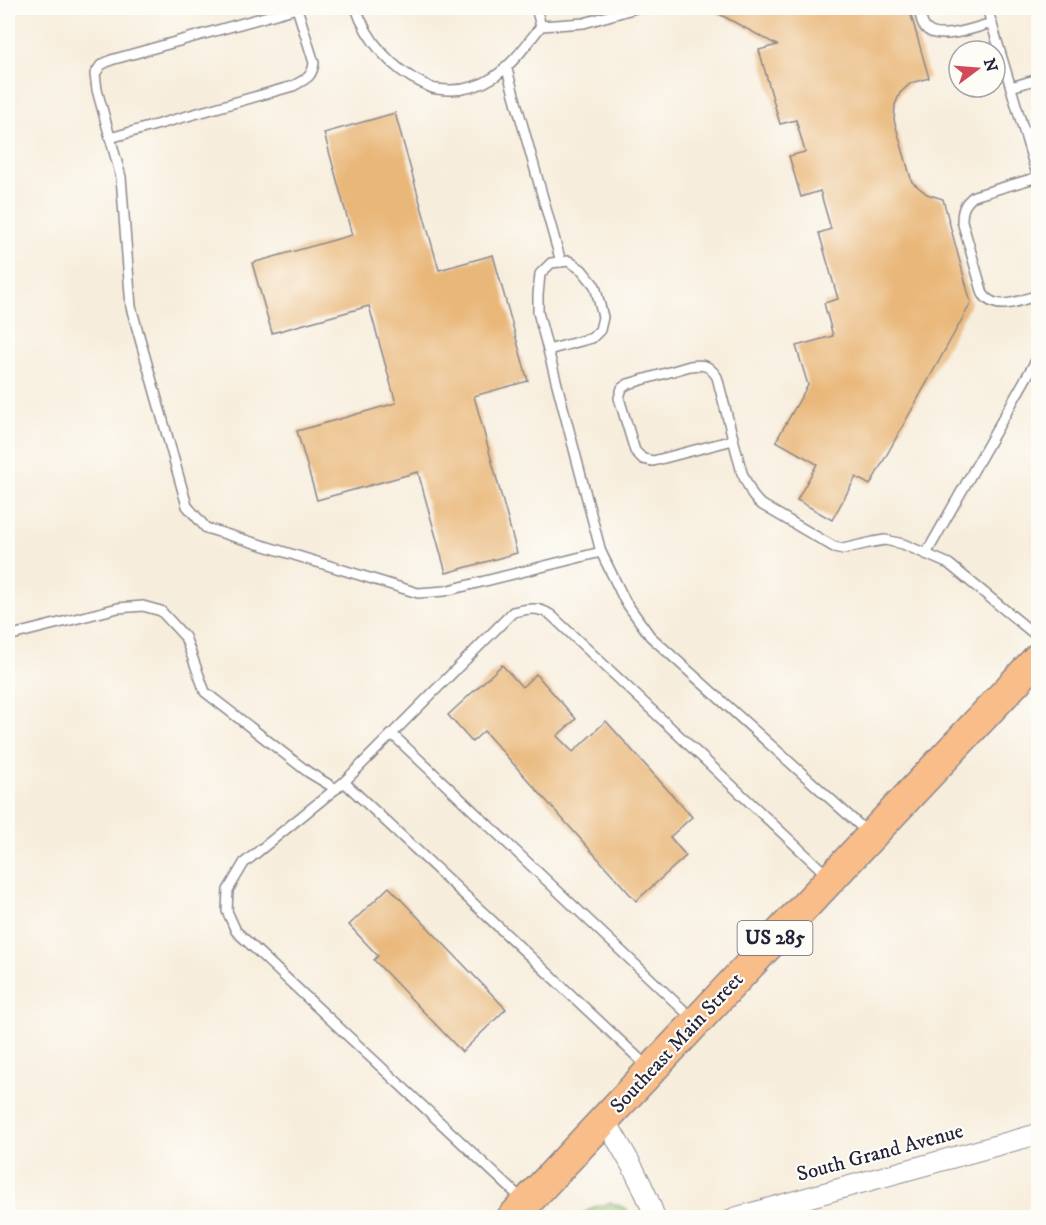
<svg xmlns="http://www.w3.org/2000/svg" width="1046" height="1225" font-family="'IM FELL DW Pica',serif">
<style>
.green{fill:#95c270;stroke:#5c7256;stroke-width:1.5}
.building{fill:#e9b779}
.lines{fill:none;stroke-linecap:round;stroke-linejoin:round}
.lane-casing{stroke:#8c888c;stroke-width:12}
.street-casing{stroke:#8c888c;stroke-width:22}
.primary-casing{stroke:#8c888c;stroke-width:33}
.path{stroke:#8c888c;stroke-width:4;stroke-dasharray:4.5 4.5;stroke-linecap:butt}
.lane{stroke:#fff;stroke-width:9}
.street{stroke:#fff;stroke-width:20}
.primary{stroke:#f8bd89;stroke-width:30}
.labels{text-anchor:middle;dominant-baseline:central;stroke-width:4.5;stroke-linejoin:round;paint-order:stroke}
.shield{fill:#fdfcf7;stroke:#646373;stroke-width:1.5}
.shield-label{font-size:20px;font-weight:bold;fill:#22223b}
.street-label{font-size:21px;fill:#22223b;stroke:#fdfcf7}
</style>
<rect width="100%" height="100%" fill="#fdfcf7"/>
<filter id="ink" filterUnits="userSpaceOnUse"><feTurbulence type="fractalNoise" baseFrequency=".0167" numOctaves="2"/><feDisplacementMap in="SourceGraphic" scale="12" xChannelSelector="R" yChannelSelector="G"/><feConvolveMatrix kernelMatrix="1 2 1 2 8 2 1 2 1" color-interpolation-filters="sRGB"/></filter>
<filter id="wash" filterUnits="userSpaceOnUse"><feTurbulence type="fractalNoise" baseFrequency=".008" numOctaves="4" result="noise"/><feDisplacementMap in="SourceGraphic" scale="24" xChannelSelector="R" yChannelSelector="G"/><feGaussianBlur stdDeviation="1.35" result="paint"/><feColorMatrix in="noise" values="0 0 0 0 0 0 0 0 0 0 0 0 0 0 0 0 0 1.4 0 .05"/><feComposite in="paint" operator="in"/></filter>
<g filter="url(#wash)">
<rect width="100%" height="100%" fill="#f7eddc"/>
<!-- green -->
<polygon class="green" points="611,1203 625,1208 632,1217 577,1217 594,1207"/>
<g id="blocks">
<!-- building -->
<g class="building">
<polygon points="708,8 909,8 929,78 911,83 900,93 895,105 894,120 912,182 927,194 943,199 971,303 870,485 856,477 832,520 797,500 817,464 776,441 808,385 796,346 833,336 824,303 838,299 819,233 831,229 820,191 801,197 789,156 805,152 796,120 780,124 759,50 777,45"/>
<polygon points="395,113 439,270 493,255 528,381 474,396 517,553 446,573 418,472 317,500 297,431 396,403 369,306 272,333 252,263 352,235 324,133"/>
<polygon points="502,665 522,687 536,674 576,719 557,736 573,752 606,721 692,817 670,837 686,856 636,901 484,731 472,742 448,715"/>
<polygon points="389,887 506,1009 462,1052 374,960 378,956 349,925"/>
</g>
</g>
</g>
<g filter="url(#ink)">
<use href="#blocks" fill-opacity="0" stroke="#8c888c" stroke-width="1.5"/>
<g class="lines">
<!-- lane casing -->
<g class="lane-casing">
<g id="lane">
<polyline points="297,8 111,60 101,65 95,74 97,90 121,177 131,307 187,506 206,528 418,593 445,591 601,552"/>
<path d="M356,8C367,40 392,70 424,84C428,86 432,89 437,89C457,92 477,88 494,77C513,64 527,44 541,26"/>
<polyline points="536,8 541,26 584,23 636,8"/>
<path d="M919,8C920,13 921,21 924,26C935,44 976,27 992,23"/>
<polyline points="987,8 1038,178"/>
<polyline points="506,66 561,262"/>
<polyline points="1011,87 1038,79"/>
<polyline points="1026,134 1038,131"/>
<path d="M110,138L293,86C305,79 312,78 314,63L297,8"/>
<path d="M1038,177L974,196C965,203 962,209 962,221L983,294C996,313 1021,300 1038,295"/>
<polyline points="548,350 592,338 600,330 603,317 595,286 582,270 569,261 551,263 540,274 538,295 538,312 601,552 625,601 650,636 867,832"/>
<path d="M733,440L653,461L643,459L635,451L619,398L622,388L628,384L690,366C704,364 709,365 717,377L742,473L753,496L759,503L834,547L843,549L873,542L885,540L903,544L949,564L1038,637"/>
<polyline points="926,554 1038,357"/>
<polyline points="8,636 118,608 143,606 161,611 185,637 205,692 308,772 336,789"/>
<polyline points="392,734 693,1019"/>
<polyline points="344,782 244,863 228,890 227,911 236,931 524,1201"/>
<path d="M648,1067L344,782L513,612C528,609 537,606 551,615L827,875"/>
</g>
</g>
<!-- street casing -->
<g class="street-casing">
<g id="street">
<path d="M605,1120C624,1152 643,1182 655,1218"/>
<polyline points="734,1218 1038,1134"/>
</g>
</g>
<!-- primary casing -->
<g class="primary-casing">
<polyline id="primary" points="512,1218 1038,658"/>
</g>
<!-- path -->
<polyline class="path" points="591,1218 592,1216 618,1218"/>
<!-- lane -->
<use href="#lane" class="lane"/>
<!-- street -->
<use href="#street" class="street"/>
<!-- primary -->
<use href="#primary" class="primary"/>
</g>
</g>
<g class="labels">
<!-- shield labels -->
<rect class="shield" x="737.5" y="921" width="75" height="34" rx="4.5"/>
<g class="shield-label">
<text x="775" y="938">US 285</text>
</g>
<!-- street labels -->
<g class="street-label">
<text transform="translate(677 1043) rotate(-47)">Southeast Main Street</text>
<text transform="translate(880 1153) rotate(-15)">South Grand Avenue</text>
</g>
</g>
<!-- margin -->
<rect width="1046" height="1225" fill="none" stroke="#fdfcf7" stroke-width="30"/>
<!-- north arrow -->
<g transform="translate(977 69) rotate(74)"><circle r="28" fill="#fdfcf7" stroke="#a5a5ac" stroke-width="1.5"/>
<path d="M0-4.5L10 22L0 15L-10 22Z" fill="#d1495b"/>
<text y="-9" font-size="16" font-weight="bold" text-anchor="middle" fill="#22223b">N</text>
</g>
</svg>
